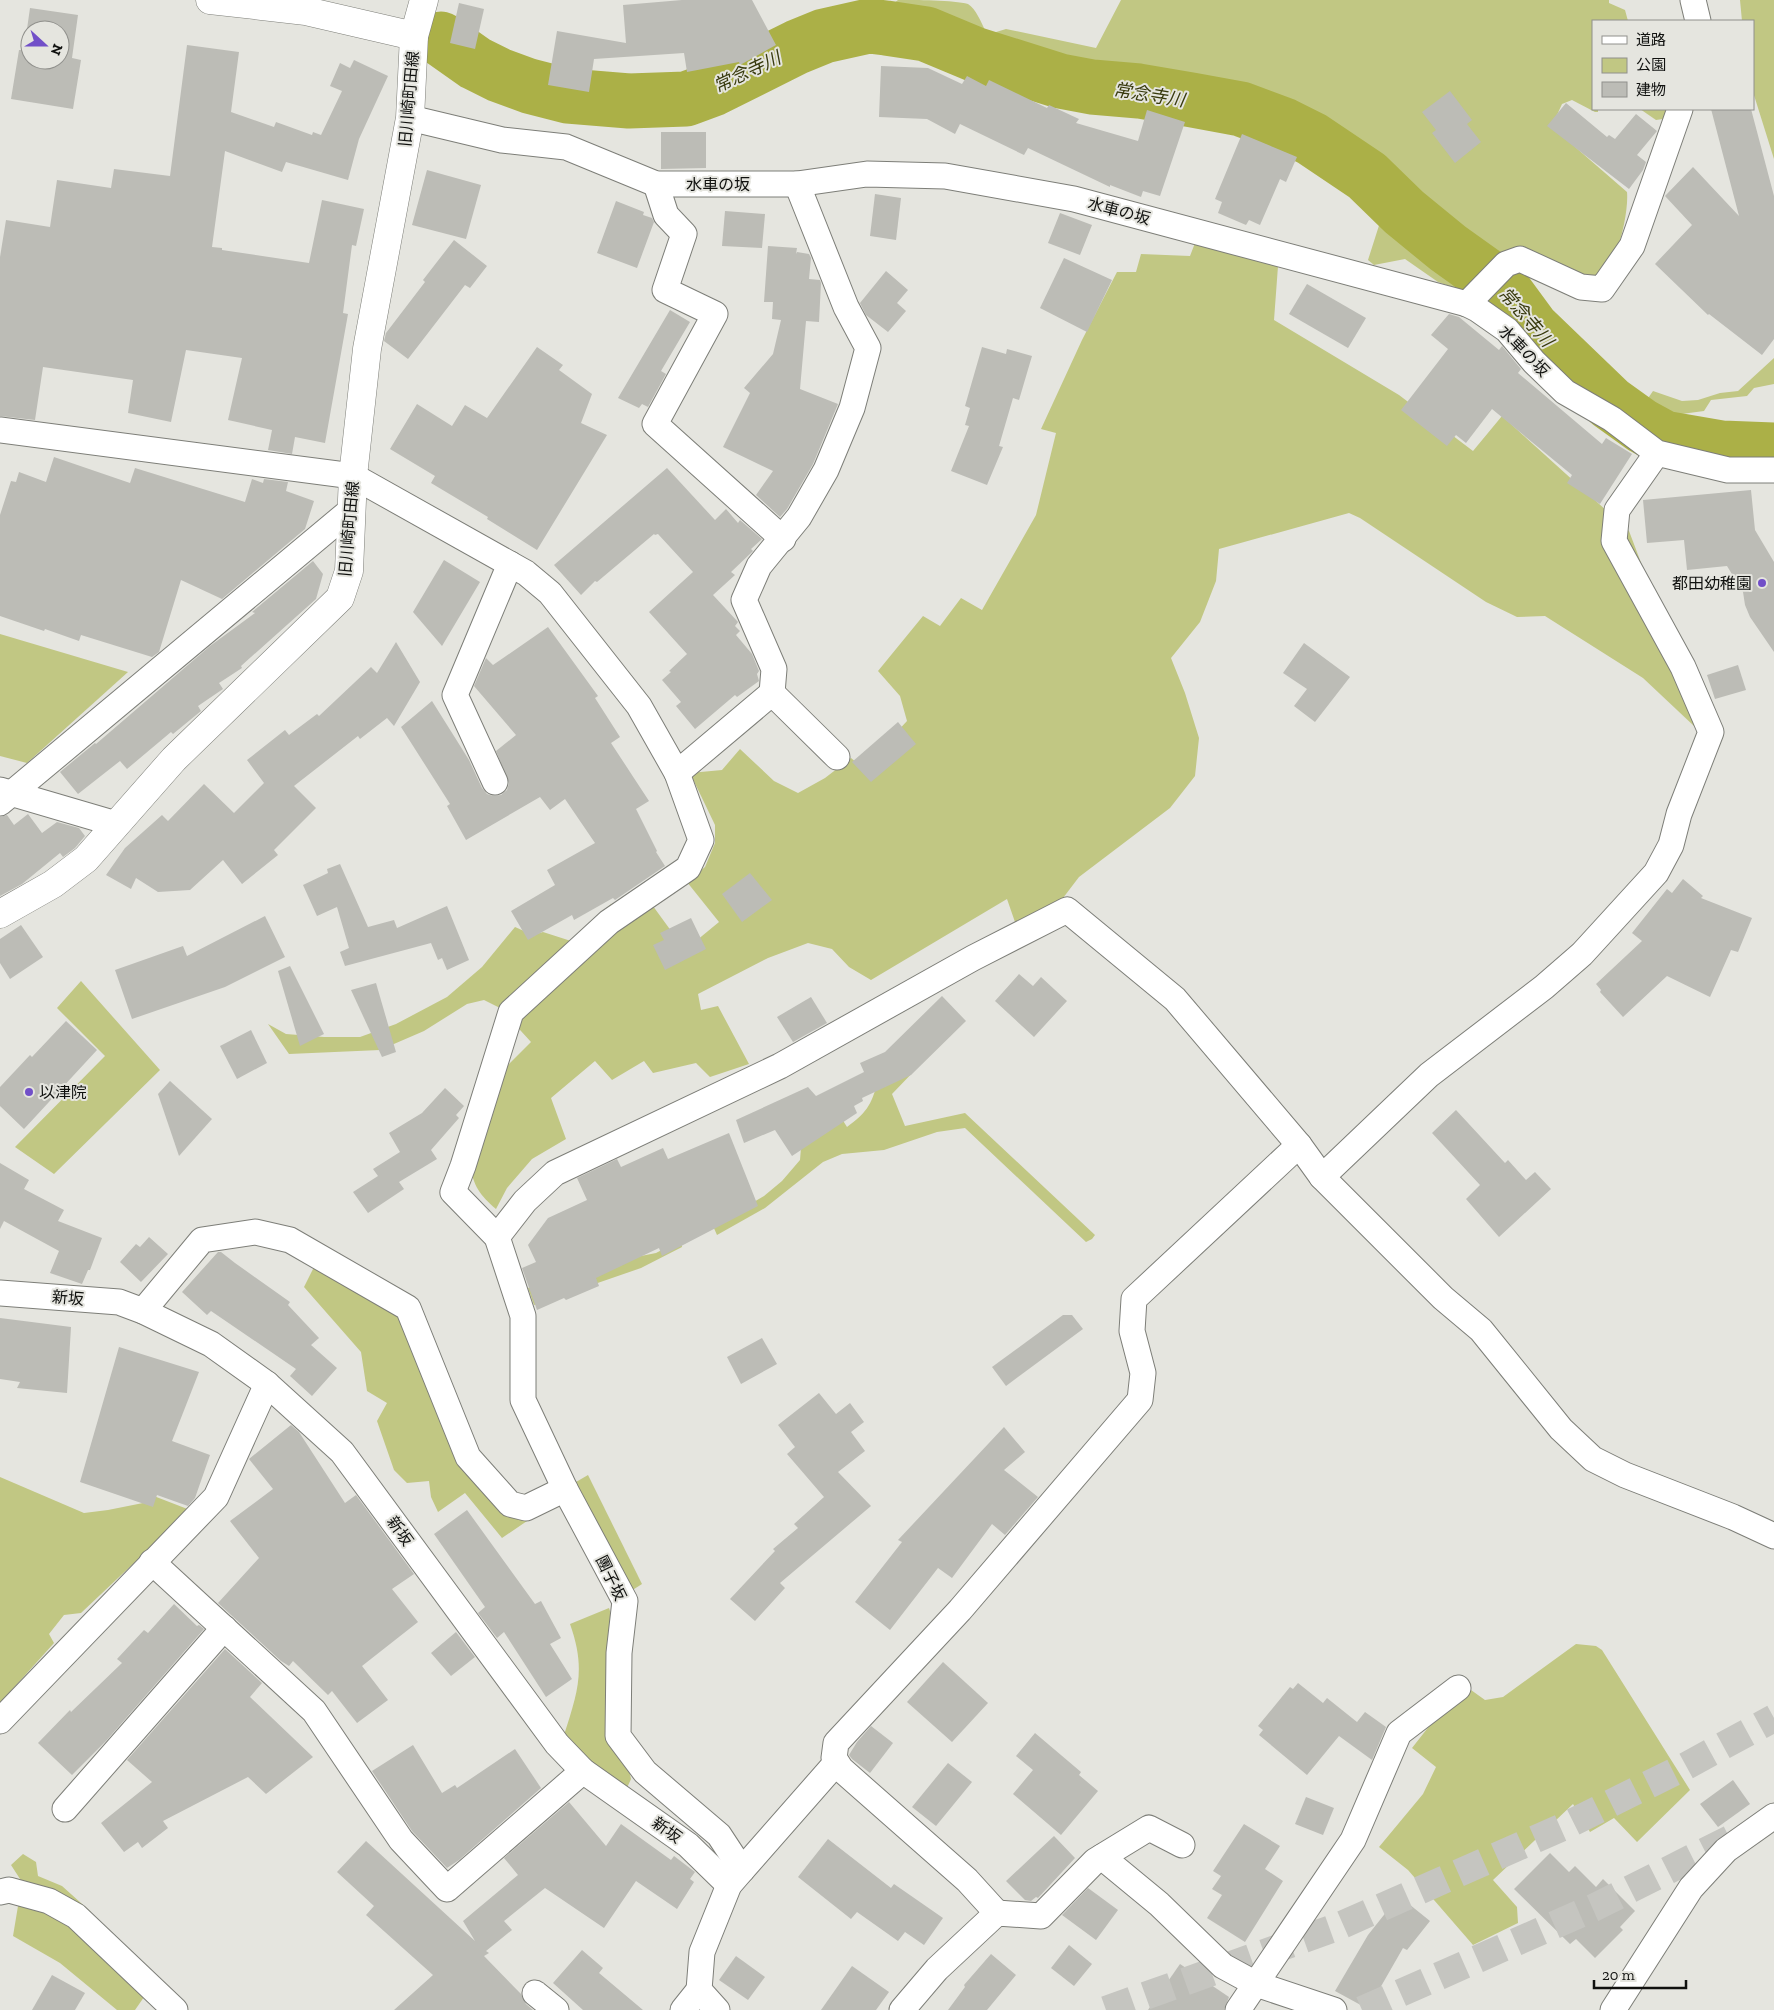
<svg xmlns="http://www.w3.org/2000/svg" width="1774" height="2010" font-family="'Zilla Slab','Noto Sans JP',serif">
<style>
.green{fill:#c1c783}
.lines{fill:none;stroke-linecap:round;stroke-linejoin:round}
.river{stroke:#abb047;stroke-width:55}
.building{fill:#bcbcb6;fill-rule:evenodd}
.highway-tunnel{stroke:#c5c5c0;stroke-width:28;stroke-dasharray:28 14;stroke-linecap:butt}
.street-casing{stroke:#7d7e78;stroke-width:27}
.secondary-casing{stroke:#7d7e78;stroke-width:29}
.street{stroke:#fff;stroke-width:25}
.secondary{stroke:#fff;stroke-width:28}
.poi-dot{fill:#714fc8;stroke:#e5e5df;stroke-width:2}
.labels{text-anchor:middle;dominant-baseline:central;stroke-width:4;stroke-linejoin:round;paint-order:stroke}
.street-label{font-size:16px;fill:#10110f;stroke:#e5e5df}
.poi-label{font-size:16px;fill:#10110f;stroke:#e5e5df;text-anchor:end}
.water-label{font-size:18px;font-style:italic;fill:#383a0e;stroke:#e5e5df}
</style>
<rect width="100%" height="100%" fill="#e5e5df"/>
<!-- green -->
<g class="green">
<path d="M898,0C915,0 954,0 968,4C976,9 981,22 985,30L993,33L1006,29L1096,48L1121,0H1609V3L1625,10L1628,21H1593V109H1598V112H1595L1572,100L1562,104L1557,115L1559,133L1627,192C1629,212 1617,272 1595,277C1586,279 1542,269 1530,267L1527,287L1531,319L1593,390V395L1584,398L1466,292L1438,282L1405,259L1374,265L1368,260L1390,191C1355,160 1316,132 1271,115C1220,97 1164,90 1111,79L1103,95L1046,84L901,46L891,38L871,30L875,18Z"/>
<polygon points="1740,0 1774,0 1774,159 1753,92 1753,21 1742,21"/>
<polygon points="1640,109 1668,109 1663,119 1656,120"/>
<path d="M1195,243L1278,266L1274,320L1399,395L1473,451L1502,416L1629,531L1701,721L1694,726L1643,678L1545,616L1517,617L1486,602L1360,518L1349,513L1219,549L1216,581L1200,622L1171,658L1185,693L1199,738L1195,776L1170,808L1079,877L1063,898L1015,922L1007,899L871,980L849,967L832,949L808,943L768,958L698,994L701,1010L718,1006L749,1064L710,1077L696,1063L653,1073L644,1061L612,1080L595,1061L551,1098L566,1139L532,1159L507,1188L496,1209C480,1195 473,1186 470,1164L501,1072L531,1042L500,1008L484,1000L467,1004L424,1031L380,1050L289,1054L268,1024L286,1034L324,1037H360L396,1024L447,997L482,967L515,927L533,935L543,932L571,941L611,904L626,901L642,891L685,950L719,922L687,882L705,867L715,843V825L690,773L722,770L740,749L774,781L798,793L825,778L851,758L863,768L907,721L900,696L878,671L923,616L940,626L961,598L982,610L1036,515L1056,433L1041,429L1082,340L1117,272H1136L1141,254L1190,256Z"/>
<polygon points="1774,358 1774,384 1754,388 1747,396 1711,400 1704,411 1674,415 1666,428 1651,420 1640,410 1653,391 1682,401 1698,400 1720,393 1738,391"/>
<polygon points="0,634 128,672 27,763 0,756"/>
<polygon points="81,981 160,1070 54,1174 15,1147 105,1056 57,1008"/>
<path d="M918,1067L892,1094L905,1126L965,1113L1095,1235L1092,1239L1086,1242L965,1128L937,1132L884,1150L842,1154L823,1162L765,1208L717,1235L713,1226L764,1196L782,1181L800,1160L801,1148L842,1119L847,1127C865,1114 872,1105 877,1083Z"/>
<polygon points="681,1240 682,1247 641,1268 534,1305 528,1288 626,1259 656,1253"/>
<polygon points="317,1261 404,1308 459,1461 530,1519 502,1538 465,1493 438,1512 431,1497 429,1481 407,1483 394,1470 377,1421 387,1403 367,1391 361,1352 304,1287"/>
<polygon points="588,1475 642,1584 631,1591 576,1482"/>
<polygon points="0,1477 84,1513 108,1510 143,1503 146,1493 190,1510 81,1613 64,1615 49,1634 54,1643 0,1703"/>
<path d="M609,1608L613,1620L629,1769L631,1779L626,1790L590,1763L564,1735C578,1691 586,1669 570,1624Z"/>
<polygon points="1576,1644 1596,1646 1602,1650 1690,1790 1637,1842 1614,1818 1590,1832 1573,1804 1493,1880 1517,1907 1518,1923 1473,1945 1408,1870 1379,1847 1423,1794 1436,1767 1412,1748 1434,1720 1471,1690 1485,1700 1503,1697"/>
<polygon points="23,1854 36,1862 38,1876 62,1886 91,1912 83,1918 151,1987 135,2010 117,2010 60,1963 13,1936 22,1882 11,1865"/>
</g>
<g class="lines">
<!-- river -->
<polyline class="river" points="441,39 475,63 499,75 529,86 568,96 629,101 686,99 713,89 797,47 824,36 869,26 886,28 926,34 974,54 1060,81 1092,87 1139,91 1192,100 1241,109 1284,125 1312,139 1367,176 1404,212 1448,248 1501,286 1532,328 1610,403 1642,426 1664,438 1722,448 1774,450"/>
</g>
<!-- building -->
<g class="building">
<polygon points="682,0 752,0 776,45 740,65 739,62 687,72 684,53 594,59 589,92 548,85 557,31 626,43 623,5"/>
<polygon points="459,3 484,9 475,49 450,43"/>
<path d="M30,8L78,15L72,58L81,60L73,109L11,99L19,50H24ZM30,30H60V60H30Z"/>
<polygon points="187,45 239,52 231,112 274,127 276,122 312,135 313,132 321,135 342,91 330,86 340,63 350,68 354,60 388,76 359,139 348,180 286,162 282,172 225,151 212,247 222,248 222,250 309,263 322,200 364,209 356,246 352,245 343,313 348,314 325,443 295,437 292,454 268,450 272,430 228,420 242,358 186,350 171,422 128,413 133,380 43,367 35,420 0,416 0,257 6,220 50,227 57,180 111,188 114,169 170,176"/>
<polygon points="881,66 928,68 962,84 967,76 986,86 989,80 1047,108 1049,105 1079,119 1076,123 1138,141 1147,110 1185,122 1160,196 1143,191 1141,197 1110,185 1110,187 1028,148 1024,155 960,124 955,134 927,119 879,117"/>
<polygon points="1450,91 1472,120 1467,124 1481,142 1455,163 1432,133 1436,130 1422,112"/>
<polygon points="1566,103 1607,137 1609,135 1615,139 1636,114 1657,131 1637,155 1646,162 1643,170 1629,189 1547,126"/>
<polygon points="1711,109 1751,109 1774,196 1774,339 1762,355 1709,314 1708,315 1655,264 1692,225 1665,196 1693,167 1739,216"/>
<polygon points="661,132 706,132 706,168 661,169"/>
<polygon points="1242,134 1297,157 1286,182 1280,179 1260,225 1249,220 1246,225 1218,213 1222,202 1215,199"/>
<polygon points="427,170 481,185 466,239 412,225"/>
<polygon points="875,194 901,198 896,240 870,236"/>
<polygon points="616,201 644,212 643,215 652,218 654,222 637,268 597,253"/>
<polygon points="725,211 765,214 762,248 722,246"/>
<polygon points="1060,213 1092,225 1080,255 1048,243"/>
<polygon points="454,240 487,266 470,288 465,285 408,359 384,341 386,333 425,282 423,280"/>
<polygon points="768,246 797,248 796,254 797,252 809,254 811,258 809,279 820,280 821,283 819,322 806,321 800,389 838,404 813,464 787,509 780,517 756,495 773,471 723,447 750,393 744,388 773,354 781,320 772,319 773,302 764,302"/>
<polygon points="1064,258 1112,280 1087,332 1040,308"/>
<polygon points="886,271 908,290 897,303 906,311 888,332 866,315 860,303"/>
<polygon points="1307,284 1366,318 1348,348 1289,314"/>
<polygon points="670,310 690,322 661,371 666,374 648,407 642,404 639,408 618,398"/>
<polygon points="1449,314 1459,317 1499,350 1502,346 1521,369 1518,373 1602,444 1606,438 1632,454 1600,504 1567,483 1572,475 1492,409 1466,443 1456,435 1447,446 1401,410 1448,349 1431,335"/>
<polygon points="537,347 563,365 559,370 592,394 581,423 607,435 537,550 487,519 488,517 431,483 435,476 390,449 417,404 452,426 465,405 487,418"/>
<polygon points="982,347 1006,354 1007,349 1032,356 1019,400 1013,398 999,446 1003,447 987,485 951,471 969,426 965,425 970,408 965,406"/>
<polygon points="54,457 130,483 135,468 245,502 252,479 263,483 264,479 288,482 286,491 314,501 305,529 222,599 181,580 159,652 152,657 81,635 79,641 45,629 44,631 0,616 0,515 11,481 16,482 19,472 46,482"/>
<polygon points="667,468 715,520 726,509 738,523 740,520 762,539 751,549 753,551 751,553 731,572 735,575 713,595 738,622 735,626 740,631 736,635 752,654 759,671 757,674 759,681 737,697 735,695 695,729 676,706 681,702 662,680 671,672 669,671 687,654 649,612 693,572 658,534 655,535 654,534 597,582 595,581 581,595 554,565"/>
<polygon points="1751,490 1755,530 1774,562 1774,652 1750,617 1745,605 1743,592 1727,566 1687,570 1684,540 1647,543 1643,500"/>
<polygon points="444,560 480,582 442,646 413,612"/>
<polygon points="313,561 323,574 316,599 241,666 242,668 219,683 223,689 198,706 201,711 173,734 171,732 127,769 120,761 78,794 60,772 95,743 96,744 210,646 255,613 252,612"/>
<polygon points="548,627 598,696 595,698 620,737 611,743 649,801 636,809 657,851 656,852 665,866 615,900 613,898 574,920 572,915 528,940 511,911 555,885 547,870 595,843 565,799 550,810 540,797 466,840 447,806 450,804 401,727 432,701 469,760 482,788 487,794 493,796 501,795 507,790 509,783 496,751 516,735 474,686 486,658 493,665"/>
<polygon points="396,642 420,682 394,726 387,718 360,739 358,736 294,786 316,808 274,850 278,855 242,884 223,860 190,890 158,892 136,878 131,889 106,875 125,848 162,815 168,821 204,784 234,813 264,783 247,760 285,730 289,735 317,714 319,716 371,667 377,673"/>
<polygon points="1304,643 1350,677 1315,722 1294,706 1307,689 1283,673"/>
<polygon points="1738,665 1746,690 1715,699 1707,675"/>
<polygon points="898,722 916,744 871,782 852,762"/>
<polygon points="28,814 42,833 57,822 79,828 85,836 75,848 63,857 60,853 22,884 0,896 0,817 7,815 14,825"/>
<polygon points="340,864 368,927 394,920 397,928 447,906 469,960 447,970 442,958 438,960 431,943 345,966 340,952 349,948 337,907 317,916 303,885 328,873 327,869"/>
<polygon points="750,873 772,900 742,922 722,894"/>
<polygon points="1683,879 1703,896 1701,898 1752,918 1738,952 1731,950 1710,997 1667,976 1623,1017 1600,992 1601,990 1596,984 1642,941 1632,933 1667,889 1672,893"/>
<polygon points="265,916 285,957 225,987 132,1019 115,970 183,946 187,956"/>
<polygon points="691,918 706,949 665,970 653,945 664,940 660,933"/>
<polygon points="21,925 43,957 10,979 0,963 0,939"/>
<polygon points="290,966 324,1034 300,1046 278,971"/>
<polygon points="1019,974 1033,986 1041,977 1067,1001 1034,1037 995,1001"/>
<polygon points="376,983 396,1052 382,1057 351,990"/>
<polygon points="942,996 966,1021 911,1075 862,1098 863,1101 854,1106 857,1113 792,1156 775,1130 744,1143 736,1120 808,1087 816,1096 864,1072 860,1063 885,1052"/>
<polygon points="811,997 827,1023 793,1042 777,1017"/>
<polygon points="66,1021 97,1050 24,1129 0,1106 0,1087 30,1055 32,1057"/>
<polygon points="251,1030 267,1063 237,1079 220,1046"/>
<polygon points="170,1081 212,1119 179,1156 158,1094"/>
<polygon points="445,1088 464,1106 456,1115 459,1118 431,1150 437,1159 399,1182 404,1189 368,1213 353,1192 378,1176 373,1169 400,1152 389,1133 422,1113"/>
<polygon points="1456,1110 1505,1163 1508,1160 1526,1180 1535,1172 1551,1189 1499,1237 1466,1199 1480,1185 1432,1133"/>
<polygon points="729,1133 758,1206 662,1256 659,1248 596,1278 599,1286 566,1300 564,1298 537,1310 522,1268 536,1262 528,1245 548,1218 587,1200 577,1178 617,1159 621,1167 663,1148 668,1159"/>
<polygon points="0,1163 29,1180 24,1189 64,1210 58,1221 102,1238 90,1270 88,1270 82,1284 50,1273 59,1251 4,1221 0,1229"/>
<polygon points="149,1237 168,1254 141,1282 120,1262 136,1244 140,1247"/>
<polygon points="218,1252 221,1252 235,1263 290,1302 288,1305 319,1338 311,1345 337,1368 312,1396 290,1376 296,1369 211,1311 207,1315 182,1292"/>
<polygon points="1063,1315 1072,1315 1083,1329 1006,1386 992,1367"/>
<polygon points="0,1318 71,1327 67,1393 17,1388 20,1382 0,1379"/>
<polygon points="762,1338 777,1364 741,1384 727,1357"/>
<polygon points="119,1347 199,1372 172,1441 210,1455 195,1498 188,1506 157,1495 153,1507 80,1482"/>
<polygon points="819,1393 836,1414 850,1403 864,1422 851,1432 865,1451 838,1472 871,1506 780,1583 785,1588 755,1621 730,1599 775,1551 773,1549 798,1528 794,1524 824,1497 787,1454 795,1447 778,1425"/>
<polygon points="291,1425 299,1432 345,1503 356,1495 414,1574 392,1589 418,1622 362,1666 388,1700 357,1723 332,1691 328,1695 293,1661 289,1666 281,1661 218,1603 259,1558 230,1521 273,1489 249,1459"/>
<polygon points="1004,1427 1025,1452 1004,1470 1038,1497 1005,1535 992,1524 952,1578 938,1568 890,1630 855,1602 902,1542 898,1540"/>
<polygon points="467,1510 535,1604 541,1601 561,1638 550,1644 572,1679 546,1697 504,1632 497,1638 478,1613 485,1607 434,1534"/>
<polygon points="174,1604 197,1626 199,1625 204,1629 106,1741 72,1775 38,1743 70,1710 71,1712 122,1663 117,1659 144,1630 148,1633"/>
<polygon points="456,1632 475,1657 451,1676 431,1653"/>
<polygon points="225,1649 262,1683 250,1697 313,1757 266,1794 248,1777 163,1821 168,1828 142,1848 138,1842 124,1852 101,1823 152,1782 127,1760"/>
<polygon points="943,1662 988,1703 952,1742 907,1702"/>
<polygon points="1298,1683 1323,1703 1327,1698 1357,1722 1365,1712 1386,1727 1372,1760 1339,1736 1307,1775 1259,1735 1263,1730 1258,1726 1290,1687 1293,1689"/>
<polygon points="871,1726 893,1743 870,1773 852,1759 849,1755 857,1742"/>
<polygon points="1035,1733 1081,1772 1079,1775 1098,1791 1061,1835 1013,1794 1033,1770 1016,1756"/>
<polygon points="413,1745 442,1793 455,1785 457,1788 515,1749 541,1788 459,1860 447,1868 412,1831 372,1771"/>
<polygon points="948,1763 972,1782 936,1826 912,1807"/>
<polygon points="1733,1780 1750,1804 1718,1827 1700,1804"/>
<polygon points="1306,1797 1334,1808 1323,1835 1295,1824"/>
<polygon points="569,1802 606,1846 621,1824 671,1860 674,1856 695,1872 690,1879 694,1882 677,1909 636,1881 604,1928 545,1888 504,1921 512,1930 486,1951 489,1953 484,1956 521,1994 526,2004 533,2010 394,2010 433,1975 366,1915 374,1906 337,1872 366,1841 475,1941 463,1921 518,1875 504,1858"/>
<polygon points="1244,1824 1280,1846 1265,1869 1283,1881 1245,1942 1207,1918 1222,1895 1212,1889 1221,1876 1213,1871"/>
<polygon points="1054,1836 1075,1858 1038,1898 1036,1897 1031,1901 1025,1900 1006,1881"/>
<polygon points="828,1839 891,1888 894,1884 943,1918 924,1945 905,1932 898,1941 857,1912 851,1919 798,1877"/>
<polygon points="1550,1853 1569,1872 1575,1866 1596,1887 1603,1879 1635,1911 1620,1927 1623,1930 1595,1958 1576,1939 1570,1944 1514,1889"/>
<polygon points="1088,1888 1118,1910 1096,1940 1062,1915"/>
<polygon points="1399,1896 1430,1921 1407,1950 1403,1948 1368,2009 1335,1991 1368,1935"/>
<polygon points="1069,1945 1092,1964 1074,1986 1051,1968"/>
<polygon points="582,1950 603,1968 599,1973 643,2010 583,2010 553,1983"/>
<polygon points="991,1954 1016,1975 987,2010 948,2010 965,1987 964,1985"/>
<polygon points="736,1956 765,1977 748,2000 719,1980"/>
<polygon points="1180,1964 1229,1997 1224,2010 1148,2010"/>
<polygon points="852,1966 889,1992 876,2010 821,2010"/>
<polygon points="52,1975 85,1993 75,2010 32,2010"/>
</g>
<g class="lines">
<!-- highway-tunnel -->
<g class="highway-tunnel">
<polyline points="1106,2010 1337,1927 1565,1826 1686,1766 1774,1718"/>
<polyline points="1362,2010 1593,1908 1742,1833"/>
</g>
<!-- street casing -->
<g class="street-casing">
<g id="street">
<polyline points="1693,0 1698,21"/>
<polyline points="410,118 502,140 566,147 656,184 797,184 867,174 945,176 1074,199 1467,304 1477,309 1507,330 1534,362 1565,392 1612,419 1657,453 1728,470 1774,470"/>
<polyline points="656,184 666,215 684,234 665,290 715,314 655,424 783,539"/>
<polyline points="1467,304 1506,264 1520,259 1581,287 1602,289 1632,246 1680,109"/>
<polyline points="0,430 353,476 526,573 550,593 639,706 677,773 772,693 837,757"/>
<polyline points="772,693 774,669 744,600 759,566 799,517 826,470 852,408 868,348 846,307 797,184"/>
<polyline points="677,773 701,840 688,868 609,922 511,1012 463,1166 453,1192 497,1237 523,1316 523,1400 565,1489 625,1601 619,1653 618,1736 645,1772 719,1835 742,1870 729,1885 702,1952 699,1990 717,2010"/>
<polyline points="495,782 455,695 510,564"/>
<polyline points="0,790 116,824"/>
<polyline points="0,803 351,510"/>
<polyline points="1322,1177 1429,1075 1544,987 1582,954 1656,873 1671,845 1679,814 1711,732 1683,667 1614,541 1617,510 1657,453"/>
<polyline points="497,1237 525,1201 555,1173 780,1066 973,958 1067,910 1175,999 1299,1145 1322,1177 1443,1298 1481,1330 1561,1429 1593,1459 1625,1475 1733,1517 1774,1536"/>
<polyline points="0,1293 119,1302 143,1311 211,1344 267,1384 342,1452 557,1744 583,1771 688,1845 729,1885"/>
<polyline points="143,1311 202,1240 255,1232 290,1240 408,1308 468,1457 510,1504 526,1508 565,1489"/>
<polyline points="152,1562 314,1711 401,1840 447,1889 583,1771"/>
<polyline points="0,1721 216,1497 267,1384"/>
<polyline points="65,1809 224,1628"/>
<polyline points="1102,1857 1159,1904 1223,1966 1256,1984 1334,2010"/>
<polyline points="742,1870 836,1763"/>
<polyline points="0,1892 9,1890 49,1901 76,1916 175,2010"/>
<polyline points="997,1913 967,1880 841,1769 834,1758 836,1743 960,1610 1140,1400 1143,1373 1132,1331 1134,1299 1299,1145"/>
<polyline points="535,1993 556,2010"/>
<polyline points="683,2010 699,1990"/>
<polyline points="902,2010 937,1969 997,1913 1041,1916 1095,1861 1149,1828 1182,1845"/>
<polyline points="1238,2010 1353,1840 1399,1733 1458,1688"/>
<polyline points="1613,2010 1691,1888 1726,1850 1774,1816"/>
</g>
</g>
<!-- secondary casing -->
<g class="secondary-casing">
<g id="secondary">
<polyline points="210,0 306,11 414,36"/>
<polyline points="0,914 53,884 86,859 174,759 340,598 349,571 353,476 367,349 410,118 414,36 424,0"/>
</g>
</g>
<!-- street -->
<use href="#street" class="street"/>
<!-- secondary -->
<use href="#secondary" class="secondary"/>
</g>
<!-- markers -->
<g class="poi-dot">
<circle cx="1762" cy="583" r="5"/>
<circle cx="29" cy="1092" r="5"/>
</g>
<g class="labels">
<!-- street labels -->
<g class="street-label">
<text transform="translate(409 99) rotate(-85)">旧川崎町田線</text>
<text x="718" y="184">水車の坂</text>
<text transform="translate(1119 211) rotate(15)">水車の坂</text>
<text transform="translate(1524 351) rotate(46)">水車の坂</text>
<text transform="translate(349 529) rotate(-85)">旧川崎町田線</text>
<text transform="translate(68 1298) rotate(5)">新坂</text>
<text transform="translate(400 1531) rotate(54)">新坂</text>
<text transform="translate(611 1578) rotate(64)">團子坂</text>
<text transform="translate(667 1830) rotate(35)">新坂</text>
</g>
<!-- poi labels -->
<g class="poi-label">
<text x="1752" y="583">都田幼稚園</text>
<text x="39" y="1092" text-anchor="start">以津院</text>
</g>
<!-- water labels -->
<g class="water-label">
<text transform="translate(747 72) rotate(-25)">常念寺川</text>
<text transform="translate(1149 95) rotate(9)">常念寺川</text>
<text transform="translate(1526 317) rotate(49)">常念寺川</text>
</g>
</g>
<!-- legend -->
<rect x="1592" y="20" width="162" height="90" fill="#e5e5df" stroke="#90908c"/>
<rect x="1602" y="36" width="25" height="8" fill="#ffffff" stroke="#90908c"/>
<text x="1636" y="45" font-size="15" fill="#10110f">道路</text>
<rect x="1602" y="58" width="25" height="15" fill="#c1c783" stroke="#90908c"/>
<text x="1636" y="70" font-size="15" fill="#10110f">公園</text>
<rect x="1602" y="82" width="25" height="15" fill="#bcbcb6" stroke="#90908c"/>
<text x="1636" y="95" font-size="15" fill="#10110f">建物</text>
<!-- north arrow -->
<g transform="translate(45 45) rotate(111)"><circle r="24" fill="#e5e5df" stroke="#90908c"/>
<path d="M0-4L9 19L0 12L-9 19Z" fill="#714fc8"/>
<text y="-8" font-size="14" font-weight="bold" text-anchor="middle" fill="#10110f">N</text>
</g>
<!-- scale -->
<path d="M1594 1980v8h92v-8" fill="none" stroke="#10110f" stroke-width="2.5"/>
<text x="1602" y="1980" font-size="15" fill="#10110f" stroke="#e5e5df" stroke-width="4" paint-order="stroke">20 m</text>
</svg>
